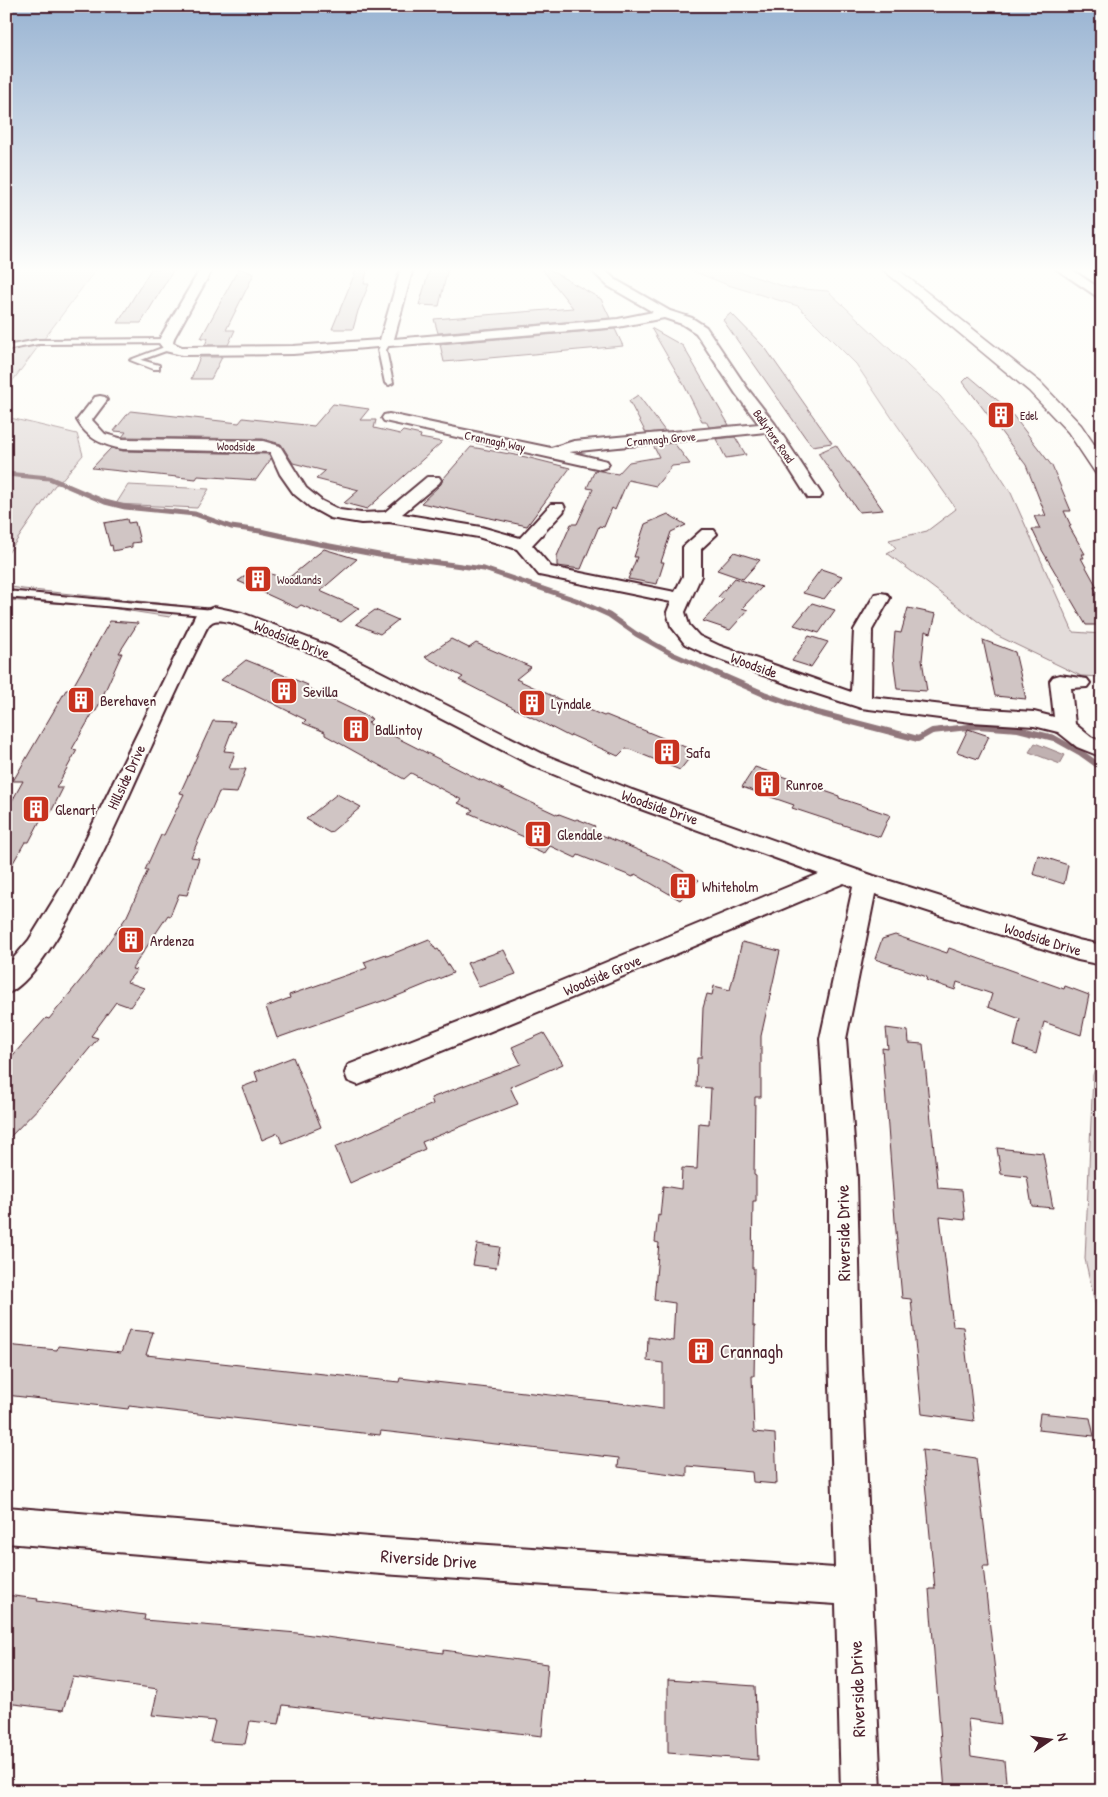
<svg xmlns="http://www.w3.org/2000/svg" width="1108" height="1797" font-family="'Patrick Hand',sans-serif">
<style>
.green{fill:#e3dcda;stroke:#967e82}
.water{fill:#c0b1b1;stroke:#91777b}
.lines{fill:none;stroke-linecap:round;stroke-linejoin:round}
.stream-far1{stroke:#91777b;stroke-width:5}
.stream{stroke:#91777b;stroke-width:6}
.building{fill:#d0c5c4;stroke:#4a1f2b}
.lane-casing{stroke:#4a1f2b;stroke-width:4}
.street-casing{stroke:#4a1f2b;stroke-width:4}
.secondary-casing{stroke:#4a1f2b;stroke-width:3}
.lane{fill:#fdfcf7;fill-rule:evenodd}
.street{fill:#fdfcf7;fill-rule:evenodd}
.secondary{fill:#fdfcf7;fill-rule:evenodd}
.labels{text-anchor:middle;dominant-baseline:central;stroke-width:4;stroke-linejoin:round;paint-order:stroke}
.far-poi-label{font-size:12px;fill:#4a1f2b;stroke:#fdfcf7;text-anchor:start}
.far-street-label{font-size:12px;fill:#4a1f2b;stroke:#fdfcf7}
.street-label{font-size:15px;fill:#4a1f2b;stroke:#fdfcf7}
.poi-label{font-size:15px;fill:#4a1f2b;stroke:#fdfcf7;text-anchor:start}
.near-street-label{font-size:18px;fill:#4a1f2b;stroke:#fdfcf7}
.near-poi-label{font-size:18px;fill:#4a1f2b;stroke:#fdfcf7;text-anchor:start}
</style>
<rect width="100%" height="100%" fill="#fdfcf7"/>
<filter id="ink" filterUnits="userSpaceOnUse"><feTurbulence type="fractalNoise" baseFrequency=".02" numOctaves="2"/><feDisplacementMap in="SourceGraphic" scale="10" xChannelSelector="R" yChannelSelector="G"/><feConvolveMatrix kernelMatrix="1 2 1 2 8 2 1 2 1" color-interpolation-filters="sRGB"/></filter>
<g filter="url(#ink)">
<!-- green -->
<g class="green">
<polygon points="6,268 97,268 8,387 6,387"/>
<polygon points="685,268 727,268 789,288 828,291 940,396 977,440 1011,493 1073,632 1102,634 1102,677 1081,676 996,635 887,553 896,548 889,540 927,531 956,509 892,418 856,364 798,306 728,285"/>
<polygon points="6,417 77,434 83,455 59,483 55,485 6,556"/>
<polygon points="128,485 209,489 197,508 116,504"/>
<polygon points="6,586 23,589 177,605 170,617 97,606 6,600"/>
<polygon points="1102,1042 1102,1333 1085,1259 1093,1075"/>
</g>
<!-- water -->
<polygon class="water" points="1035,743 1065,755 1060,764 1029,752"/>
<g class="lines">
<!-- stream-far1 -->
<polyline class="stream-far1" points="6,474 49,478 105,502 125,507 195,514 231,527 260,531 319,544 379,555 484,569 576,600 609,615 636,634 672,654 718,674"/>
<!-- stream -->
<polyline class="stream" points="716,673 764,694 814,712 918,739 932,731 978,726 1018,729 1054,738 1081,753 1102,768"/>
</g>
<!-- building -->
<g class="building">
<polygon points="239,268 254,274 226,330 235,330 228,345 205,345 208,338 201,338"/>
<polygon points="357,268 367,271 364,284 369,284 358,311 353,329 332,329"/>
<polygon points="430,268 448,268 439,306 419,305"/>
<polygon points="541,268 546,268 601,299 610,318 438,333 434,319 573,308"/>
<polygon points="151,269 174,269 141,323 118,323"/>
<polygon points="731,313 766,349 832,443 812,446 805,437 723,320"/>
<polygon points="651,328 683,346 729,425 709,427 706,421 702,421 684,385"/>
<polygon points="615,329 623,346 444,362 440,344"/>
<polygon points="200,357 222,357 211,379 191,379"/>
<polygon points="969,376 1008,409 1052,466 1071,511 1064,511 1071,526 1069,526 1085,554 1082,554 1084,558 1081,558 1097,587 1094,587 1102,602 1102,625 1086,625 1042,550 1032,529 1040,529 1034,516 1046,516 1026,465 963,382"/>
<polygon points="638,395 665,431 646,433 629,401"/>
<polygon points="333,404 369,409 360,420 376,420 374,428 400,434 403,431 421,435 420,438 442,442 367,509 344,503 359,490 316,479 325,471 293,463 281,444 263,439 123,437 122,437 126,432 114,431 130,411 239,423 243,418 314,426"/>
<polygon points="735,437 746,455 726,458 716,439"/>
<polygon points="674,443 690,464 672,466 656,486 628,480 615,510 612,508 604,527 599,526 581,569 557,566 557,556 571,524 577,524 593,489 587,488 595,470 618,474 629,462 659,457 653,445"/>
<polygon points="836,445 847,462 849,462 883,510 859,512 818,453"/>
<polygon points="471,447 526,457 570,468 527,526 421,503 441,484 443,479"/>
<polygon points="111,448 123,451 269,454 271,459 256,480 198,476 196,479 92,468"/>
<polygon points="668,514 686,525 671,532 661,562 664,562 657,584 628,579 637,557 634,557 645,524"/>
<polygon points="127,519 128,523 135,522 140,542 132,543 132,547 113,551 112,545 110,546 104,523"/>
<polygon points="324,549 357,559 320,591 359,608 341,622 301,605 297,608 238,581 257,568 286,580"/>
<polygon points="734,552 760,560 743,579 717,570"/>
<polygon points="821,569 842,576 824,599 803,593"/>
<polygon points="735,578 762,587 742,608 748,610 730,630 703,621 724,599 718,597"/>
<polygon points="812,603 835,610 819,633 794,625"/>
<polygon points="908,608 936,614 931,633 925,631 922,660 927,691 897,689 893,657 895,632 901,633"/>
<polygon points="375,610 398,620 380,634 356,624"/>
<polygon points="110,621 138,623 119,653 122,653 96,711 94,711 72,749 77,750 56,788 63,788 49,816 43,815 29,842 25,842 6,875 6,812 23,781 13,781 66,690 71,690"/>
<polygon points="809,636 828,642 811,667 792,661"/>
<polygon points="451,639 469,648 476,643 531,667 516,679 580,709 582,707 604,716 606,715 695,751 680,770 629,749 625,749 618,756 571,735 570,737 459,680 463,677 425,657"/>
<polygon points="983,640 1015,652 1026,699 995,696"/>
<polygon points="246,660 308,685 306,687 372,719 368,723 482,781 483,780 558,815 559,814 575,820 577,819 595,826 592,831 667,862 699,880 680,900 635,874 633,877 578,855 576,858 550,846 544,854 526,846 531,840 469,813 473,810 458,803 462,800 411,773 404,779 325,735 325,732 303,723 306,720 244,689 221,680"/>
<polygon points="213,721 235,722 224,751 235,752 229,769 246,769 237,793 219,792 191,857 199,858 187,895 179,894 170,916 168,915 132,969 137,970 127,982 144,988 130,1007 116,1002 91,1036 98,1038 54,1092 6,1141 6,1063 46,1018 49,1019 92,966 127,916 148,870 145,870 161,835 164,835 184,794 180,793"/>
<polygon points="968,729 989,736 978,759 957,752"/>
<polygon points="755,767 839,796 839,798 890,815 880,837 792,808 794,805 742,787"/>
<polygon points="337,794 361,807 330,833 306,819"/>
<polygon points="1038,855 1068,865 1064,884 1033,874"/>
<polygon points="895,935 947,953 949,948 1064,989 1065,986 1089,995 1081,1035 1044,1022 1036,1054 1014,1046 1020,1019 988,1007 992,994 957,982 955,990 926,980 927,977 875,959 882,939"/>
<polygon points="429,939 436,950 438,949 453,973 385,1001 385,1000 277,1038 266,1007 290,998 289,995 367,968 364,962 386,954 387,956"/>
<polygon points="742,942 780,951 761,1036 761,1097 755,1097 754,1175 756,1176 756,1201 753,1201 752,1268 754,1268 753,1326 755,1326 754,1376 752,1376 754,1432 775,1434 777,1484 753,1482 752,1472 687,1466 687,1476 618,1467 619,1458 381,1431 380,1435 129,1406 128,1409 6,1395 6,1345 57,1350 58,1346 121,1353 129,1330 153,1332 146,1355 399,1382 400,1378 612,1402 663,1409 663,1363 647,1361 648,1337 673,1341 675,1303 654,1300 659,1243 655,1242 658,1215 660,1216 663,1186 681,1189 682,1168 697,1169 699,1123 709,1124 711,1088 696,1087 697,1058 701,1058 703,1008 707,994 712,995 714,986 730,990"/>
<polygon points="504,950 516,974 479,987 467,963"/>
<polygon points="886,1028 908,1031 909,1043 923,1044 938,1188 962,1190 965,1220 940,1217 953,1326 963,1327 974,1421 922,1414 911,1299 902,1298 895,1220 882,1048 888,1049"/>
<polygon points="544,1033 563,1064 510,1087 518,1104 422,1142 425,1149 350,1183 335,1147 433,1104 431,1098 521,1064 512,1047"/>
<polygon points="293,1057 321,1127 282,1143 278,1133 262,1140 242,1087 258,1081 255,1072"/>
<polygon points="997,1148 1043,1153 1053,1208 1032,1206 1027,1177 1001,1174"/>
<polygon points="477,1244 500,1247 496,1268 473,1265"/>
<polygon points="1040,1413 1090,1418 1094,1436 1038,1430"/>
<polygon points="922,1450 976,1458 989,1566 983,1566 1001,1724 968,1719 971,1756 1004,1761 1007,1791 945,1791 929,1589 935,1589"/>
<polygon points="6,1595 38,1599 37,1601 145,1615 144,1620 297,1633 443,1653 443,1650 548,1664 542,1736 283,1705 279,1724 250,1721 245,1744 210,1742 215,1721 152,1715 158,1689 73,1677 63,1710 6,1703"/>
<polygon points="668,1680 755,1686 758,1760 668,1753"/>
</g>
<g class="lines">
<!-- lane casing -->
<g class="lane-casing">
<g id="lane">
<polygon points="166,339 169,339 169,343 38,344 6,350 6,346 38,340"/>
<polygon points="383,341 390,343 386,350 393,383 389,385 385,383 378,350"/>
<polygon points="167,346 174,348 141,360 159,365 159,369 153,369 130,360"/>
<polygon points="6,591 214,610 219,613 214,616 6,597"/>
</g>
</g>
<!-- street casing -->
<g class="street-casing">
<g id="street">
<polygon points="201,268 213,268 174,338 173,343 182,347 293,346 380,340 401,268 413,268 394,339 618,319 653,312 608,286 589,268 602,268 616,280 670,311 692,318 706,327 747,388 775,424 822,495 820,498 808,498 766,432 569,452 607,461 609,464 607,467 601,469 389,422 384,421 382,418 384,415 389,414 551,448 574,441 759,424 736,394 696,333 682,324 664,318 618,327 293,354 182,355 165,351 159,343 160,338"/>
<polygon points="1055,268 1069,268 1102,290 1102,300"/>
<path d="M100,396L105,397L107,400L92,420L105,434L123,439L263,441L280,446L306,488L322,501L340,510L361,513L385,512L427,477H439L441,480L439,483L402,514L481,527L520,538L551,504H563L565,508L563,512L532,545L551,567L675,592L683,576V547L702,530H714L717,534L701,549V576L685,612L689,625L699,636L720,646L851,692L854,630L875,594L881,593L887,594L890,598L872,630L871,697L971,708L1034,712L1054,717L1050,681L1053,677L1060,675L1087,679L1090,683L1087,687L1071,688L1075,724L1091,737L1102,742V757L1077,747L1058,732L1034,726L971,722L861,708L793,686L706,654L685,644L671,626L667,612L671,602L539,575L517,549L478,537L389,522L361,523L330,518L310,507L294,494L280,474L270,452L123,449C102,445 88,439 77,420L95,397Z"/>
<path d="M214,607L242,613L329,646L545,755L632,790L874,876L1078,940L1102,945V965L1078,960L875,894L846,1039L857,1178L861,1348L881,1791H841L836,1604L382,1574L6,1543V1507L382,1538L835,1568L829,1348V1178L820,1039L853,887L844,883L550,1007L368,1081L358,1085L348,1081L345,1073L348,1065L532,993L819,874L616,800L531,765L315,654L230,622C208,617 209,624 200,642C183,677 167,711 152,745C129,794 53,978 6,994V967L29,940L64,883L194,618L196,614Z"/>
</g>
</g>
<!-- secondary casing -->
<g class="secondary-casing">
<polygon id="secondary" points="881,268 896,268 1041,383 1081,425 1102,456 1102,475 1096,474 1068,432 1029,391"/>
</g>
<!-- lane -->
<use href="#lane" class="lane"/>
<!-- street -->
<use href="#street" class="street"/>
<!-- secondary -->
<use href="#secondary" class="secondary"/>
</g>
</g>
<!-- sky -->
<linearGradient id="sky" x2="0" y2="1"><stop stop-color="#98b3d2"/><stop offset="0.52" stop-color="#fefefb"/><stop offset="1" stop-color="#fefefb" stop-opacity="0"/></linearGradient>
<rect width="1108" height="519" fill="url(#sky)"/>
<!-- icons -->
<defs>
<g id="building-square" transform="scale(1.4375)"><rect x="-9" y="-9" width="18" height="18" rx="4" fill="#c8321e" stroke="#fdfcf7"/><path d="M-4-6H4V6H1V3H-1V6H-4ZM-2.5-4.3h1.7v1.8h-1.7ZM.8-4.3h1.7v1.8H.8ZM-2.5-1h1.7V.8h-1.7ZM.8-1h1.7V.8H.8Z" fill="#fff"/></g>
</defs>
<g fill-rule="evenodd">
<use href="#building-square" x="1001" y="415"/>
<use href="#building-square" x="258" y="579"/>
<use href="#building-square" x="284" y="691"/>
<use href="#building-square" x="81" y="700"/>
<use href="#building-square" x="532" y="703"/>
<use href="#building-square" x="356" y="729"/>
<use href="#building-square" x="667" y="752"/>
<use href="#building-square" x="767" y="784"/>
<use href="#building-square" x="36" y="809"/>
<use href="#building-square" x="538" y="834"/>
<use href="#building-square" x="683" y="886"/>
<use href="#building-square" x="131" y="940"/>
<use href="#building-square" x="701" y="1351"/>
</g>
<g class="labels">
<!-- far-poi labels -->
<g class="far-poi-label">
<text x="1020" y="415">Edel</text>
<text x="277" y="579">Woodlands</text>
</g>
<!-- far-street labels -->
<g class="far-street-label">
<text transform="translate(774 436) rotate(55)">Ballytore Road</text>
<text transform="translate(661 439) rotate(-5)">Crannagh Grove</text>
<text transform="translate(495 441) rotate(12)">Crannagh Way</text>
<text transform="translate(236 446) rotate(1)">Woodside</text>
</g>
<!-- street labels -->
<g class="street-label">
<text transform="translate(292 639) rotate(22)">Woodside Drive</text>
<text transform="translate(754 665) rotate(20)">Woodside</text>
<text transform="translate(126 777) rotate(-65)">Hillside Drive</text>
<text transform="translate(660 807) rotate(19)">Woodside Drive</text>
<text transform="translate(1043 939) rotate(17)">Woodside Drive</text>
<text transform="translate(602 975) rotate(-23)">Woodside Grove</text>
</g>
<!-- poi labels -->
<g class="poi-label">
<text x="303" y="691">Sevilla</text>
<text x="100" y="700">Berehaven</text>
<text x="551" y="703">Lyndale</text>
<text x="375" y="729">Ballintoy</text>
<text x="686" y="752">Safa</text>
<text x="786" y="784">Runroe</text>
<text x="55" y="809">Glenart</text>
<text x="557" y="834">Glendale</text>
<text x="702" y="886">Whiteholm</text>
<text x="150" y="940">Ardenza</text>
</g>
<!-- near-street labels -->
<g class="near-street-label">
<text transform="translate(843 1233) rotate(-91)">Riverside Drive</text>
<text transform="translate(429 1559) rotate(4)">Riverside Drive</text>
<text transform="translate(857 1689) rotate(-92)">Riverside Drive</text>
</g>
<!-- near-poi labels -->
<g class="near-poi-label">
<text x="720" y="1351">Crannagh</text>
</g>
</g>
<!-- margin -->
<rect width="1108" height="1797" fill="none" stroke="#fdfcf7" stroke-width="25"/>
<rect x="12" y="12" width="1083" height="1772" fill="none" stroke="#4a1f2b" stroke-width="2" filter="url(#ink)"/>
<!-- north arrow -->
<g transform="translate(1050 1740) rotate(77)" stroke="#fdfcf7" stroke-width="4" paint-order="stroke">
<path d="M0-4L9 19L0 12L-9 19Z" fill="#4a1f2b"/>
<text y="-8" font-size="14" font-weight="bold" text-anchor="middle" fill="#4a1f2b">N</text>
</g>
</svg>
